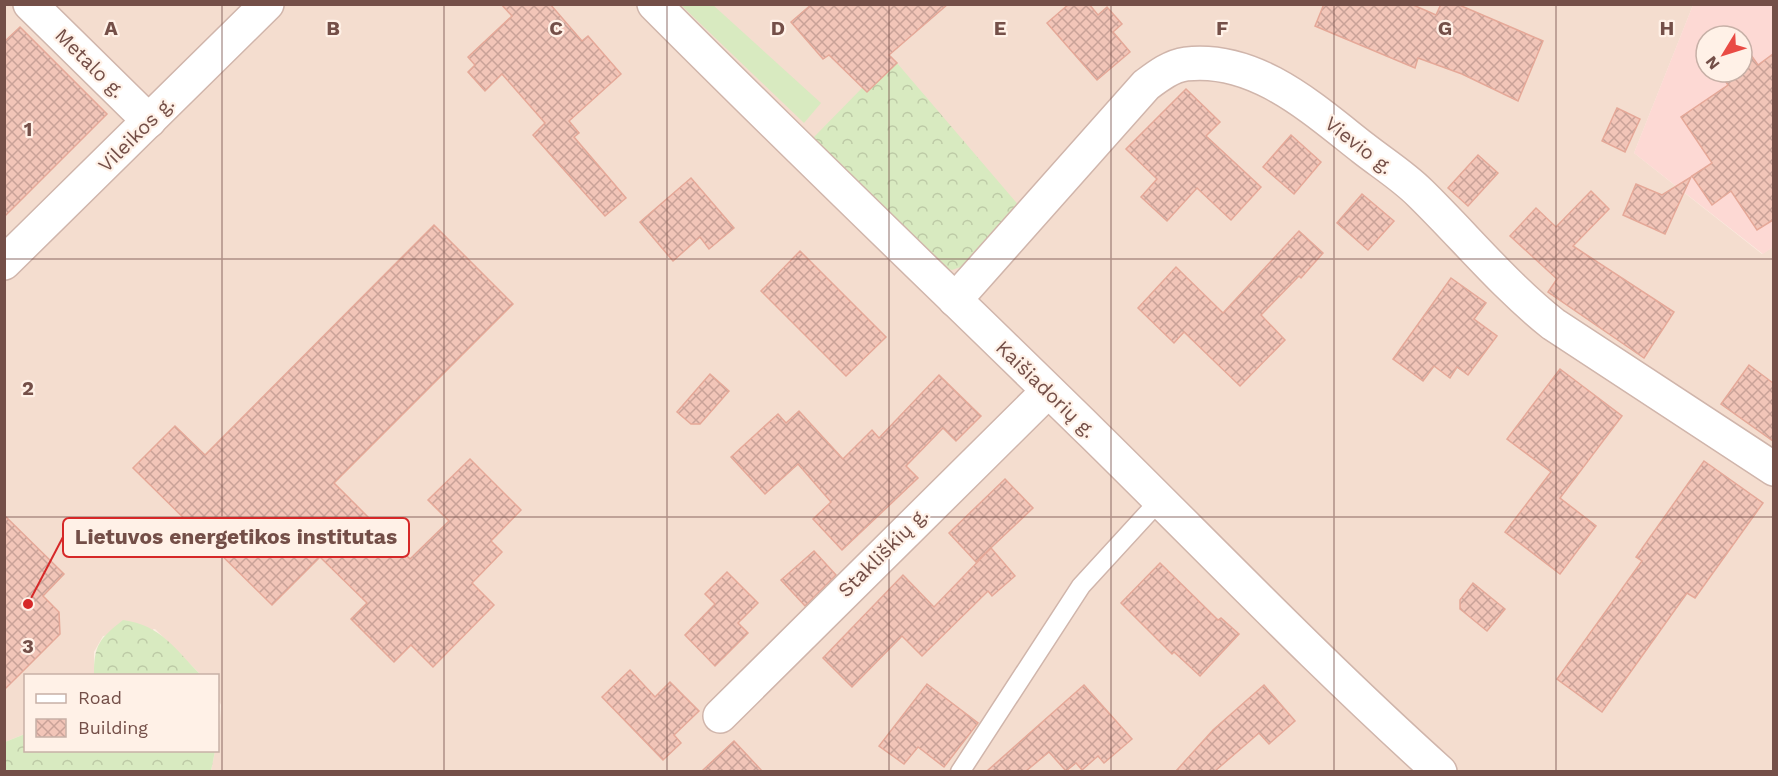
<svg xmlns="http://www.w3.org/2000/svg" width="1778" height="776" font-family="'Work Sans',sans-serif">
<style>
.residential{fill:#f4ddcf}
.commercial{fill:#fdd9d4;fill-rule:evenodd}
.green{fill:#d8eac0}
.forest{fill:url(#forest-crowns)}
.building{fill:url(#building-cross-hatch);stroke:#e5a898;stroke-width:1.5}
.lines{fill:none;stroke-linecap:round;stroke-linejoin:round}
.service-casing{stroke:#d0b5ab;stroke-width:21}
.minor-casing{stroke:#d0b5ab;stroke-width:36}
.service{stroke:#fff;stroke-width:18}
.minor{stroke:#fff;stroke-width:33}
.grid{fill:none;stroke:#744f48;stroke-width:1.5;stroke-opacity:0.55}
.labels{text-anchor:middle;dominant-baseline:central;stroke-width:4.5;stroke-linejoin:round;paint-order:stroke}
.street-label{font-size:20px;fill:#744f48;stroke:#fff1e7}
.grid-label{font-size:20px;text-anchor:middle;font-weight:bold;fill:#744f48;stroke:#fff1e7;stroke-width:4.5;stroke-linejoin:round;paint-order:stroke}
.leader{fill:none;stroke:#d62828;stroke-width:2}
.callout-dot{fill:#d62828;stroke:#fff1e7;stroke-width:2}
.callout{fill:#fff1e7;stroke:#d62828;stroke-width:2}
.callout-label{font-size:21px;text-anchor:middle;font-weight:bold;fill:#744f48}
</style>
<defs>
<pattern id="forest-crowns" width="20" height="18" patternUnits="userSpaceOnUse" patternTransform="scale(1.5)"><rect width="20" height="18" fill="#d8eac0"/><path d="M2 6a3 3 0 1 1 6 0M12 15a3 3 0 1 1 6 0" fill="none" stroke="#bdcaa6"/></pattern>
<pattern id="building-cross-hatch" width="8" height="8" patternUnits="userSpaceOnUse" patternTransform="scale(1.5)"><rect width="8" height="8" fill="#f2c5b8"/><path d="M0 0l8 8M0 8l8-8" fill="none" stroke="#c9a298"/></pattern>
</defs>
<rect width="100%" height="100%" fill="#fcede1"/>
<!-- residential -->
<polygon class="residential" points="5,5 1693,5 1634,153 1762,254 1773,247 1773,771 211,771 215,751 218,750 221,705 218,699 218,676 201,675 155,629 103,636 94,652 94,675 26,676 25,734 5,742"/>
<!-- commercial -->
<path class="commercial" d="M1693,5H1773V247L1763,254L1634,153ZM1706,36H1742V72H1706Z"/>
<!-- green -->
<polygon class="green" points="681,5 713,5 821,103 804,123"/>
<!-- forest -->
<g class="forest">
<polygon points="897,63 1021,208 966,265 952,270 937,265 813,138 863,87 867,92"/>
<path d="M123,620C161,625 175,649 201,675H94C94,645 99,639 123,620Z"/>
<polygon points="25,734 26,750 215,751 211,771 5,771 5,742"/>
</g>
<!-- building -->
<g class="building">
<polygon points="501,4 550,4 582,41 588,36 621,74 569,121 579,133 574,137 626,198 605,216 533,135 545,123 502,74 485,91 468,72 475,65 468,57 512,16"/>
<polygon points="812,4 948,4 889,55 897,63 867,92 829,55 823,59 791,22"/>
<polygon points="1069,4 1089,4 1098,15 1107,7 1122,24 1113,32 1130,52 1097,80 1047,23"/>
<polygon points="1324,4 1411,4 1436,15 1441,4 1457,4 1543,41 1518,101 1462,74 1418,58 1415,68 1315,26"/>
<polygon points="20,27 107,114 4,217 4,42"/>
<polygon points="1742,42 1758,65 1773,54 1773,220 1757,230 1731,191 1712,205 1692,176 1712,163 1681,117 1728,85 1719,72 1742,72"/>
<polygon points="1186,89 1220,122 1206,136 1261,187 1231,220 1197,188 1167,221 1141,197 1157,179 1126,149"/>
<polygon points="1617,108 1640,119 1625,152 1602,141"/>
<polygon points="1291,135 1321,162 1294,194 1263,167"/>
<polygon points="1478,155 1498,173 1468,206 1448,188"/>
<polygon points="1691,177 1665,234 1623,215 1636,184 1662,195"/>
<polygon points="691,178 734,228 709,249 700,237 673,261 640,222"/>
<polygon points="1591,191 1609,209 1573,246 1674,312 1644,358 1548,292 1557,279 1510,236 1536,208 1556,227"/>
<polygon points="1362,194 1394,221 1368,250 1337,223"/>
<polygon points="434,225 513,304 334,483 410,559 449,521 428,500 470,459 521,510 491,541 502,552 472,583 494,605 433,667 411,645 394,662 351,619 367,603 320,557 272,605 133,468 175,426 205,455"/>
<polygon points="1299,231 1323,253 1301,278 1299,276 1261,315 1285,340 1240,386 1184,332 1174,343 1138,308 1176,267 1223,313"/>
<polygon points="800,251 886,337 846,376 761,291"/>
<polygon points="1451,278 1486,303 1474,319 1497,336 1468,375 1457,367 1450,378 1434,366 1423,381 1393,359"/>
<polygon points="1749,365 1773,383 1773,441 1721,404"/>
<polygon points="1560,369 1622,416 1560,498 1596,526 1560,574 1505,532 1551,472 1507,439"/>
<polygon points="710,374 729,391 700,424 691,424 677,412"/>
<polygon points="939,375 981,416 956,441 943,428 906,466 918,478 842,550 813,519 831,502 798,464 765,494 731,457 778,414 786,423 799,411 843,459 872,430 879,438"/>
<polygon points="1704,461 1763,503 1695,598 1687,593 1602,712 1557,679 1642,561 1636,557"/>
<polygon points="1005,479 1033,508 976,562 949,533"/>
<polygon points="4,515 64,574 43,596 59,612 60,634 4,690"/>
<polygon points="991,548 1015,576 992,596 988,591 922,656 902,636 852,687 823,658 903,575 934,607"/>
<polygon points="814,551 836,575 805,606 781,580"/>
<polygon points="1160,563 1218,620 1221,618 1239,634 1200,676 1174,652 1172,654 1121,603"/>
<polygon points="727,572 758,603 738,623 748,633 715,666 685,635 715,604 705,594"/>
<polygon points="1473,583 1505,609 1487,631 1460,609 1460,600"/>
<polygon points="630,670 655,697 670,682 699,711 674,735 681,743 663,760 602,697"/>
<polygon points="927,684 978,723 944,767 918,747 904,764 879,746"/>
<polygon points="1084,685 1132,739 1104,763 1098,756 1082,770 1076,763 1066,771 1049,752 1026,771 987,771"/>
<polygon points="1264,685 1295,721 1269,744 1259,733 1215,771 1176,771 1213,730"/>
<polygon points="734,741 762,771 702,771"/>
</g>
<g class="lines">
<!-- service casing -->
<g class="service-casing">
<polyline id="service" points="960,772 1081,586 1159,501"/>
</g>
<!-- minor casing -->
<g class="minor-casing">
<g id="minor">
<polyline points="30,4 149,121"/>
<path d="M654,4C798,149 946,290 1092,433C1207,546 1319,663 1440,772"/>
<polyline points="4,263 267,4"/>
<path d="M955,300L1146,85C1158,76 1171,66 1186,64C1256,56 1313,109 1363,148C1382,163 1403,176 1420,193C1465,237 1504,285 1553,324L1774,469"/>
<polyline points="720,716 1048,391"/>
</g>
</g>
<!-- service -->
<use href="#service" class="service"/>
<!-- minor -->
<use href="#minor" class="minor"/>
</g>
<!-- grid -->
<path class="grid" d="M222,4V772M444,4V772M667,4V772M889,4V772M1111,4V772M1334,4V772M1556,4V772M4,259H1774M4,517H1774"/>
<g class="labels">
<!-- street labels -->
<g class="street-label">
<text transform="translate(90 63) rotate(45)">Metalo g.</text>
<text transform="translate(136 134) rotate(-45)">Vileikos g.</text>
<text transform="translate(1359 145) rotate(38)">Vievio g.</text>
<text transform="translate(1046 389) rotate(44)">Kaišiadorių g.</text>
<text transform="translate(883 552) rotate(-45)">Stakliškių g.</text>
</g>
</g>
<g class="grid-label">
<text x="111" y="35">A</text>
<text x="333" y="35">B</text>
<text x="556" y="35">C</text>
<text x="778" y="35">D</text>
<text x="1000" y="35">E</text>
<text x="1222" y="35">F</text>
<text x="1445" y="35">G</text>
<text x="1667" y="35">H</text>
<text x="28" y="136">1</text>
<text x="28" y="395">2</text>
<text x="28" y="653">3</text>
</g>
<!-- callouts -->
<path class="leader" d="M28 604L63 537"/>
<circle class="callout-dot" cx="28" cy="604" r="6"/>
<rect class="callout" x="63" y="518" width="346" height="39" rx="6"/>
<g class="callout-label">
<text x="236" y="544">Lietuvos energetikos institutas</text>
</g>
<!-- border -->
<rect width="1778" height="776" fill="none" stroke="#744f48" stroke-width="12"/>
<!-- legend -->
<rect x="24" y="674" width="195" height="78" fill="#fff1e7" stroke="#c7b0a7" stroke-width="1.5"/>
<rect x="36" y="694" width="30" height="9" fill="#ffffff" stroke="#c7b0a7" stroke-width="1.5"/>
<text x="78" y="704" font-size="18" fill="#744f48">Road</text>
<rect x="36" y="719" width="30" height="18" fill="url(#building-cross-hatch)" stroke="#c7b0a7" stroke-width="1.5"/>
<text x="78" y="734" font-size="18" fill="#744f48">Building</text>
<!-- north arrow -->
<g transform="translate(1724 54) rotate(232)"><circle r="28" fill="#fff1e7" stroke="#c7b0a7" stroke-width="1.5"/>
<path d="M0-4.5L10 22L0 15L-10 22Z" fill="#e94b44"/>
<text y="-9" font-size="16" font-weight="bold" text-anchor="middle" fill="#744f48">N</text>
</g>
</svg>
